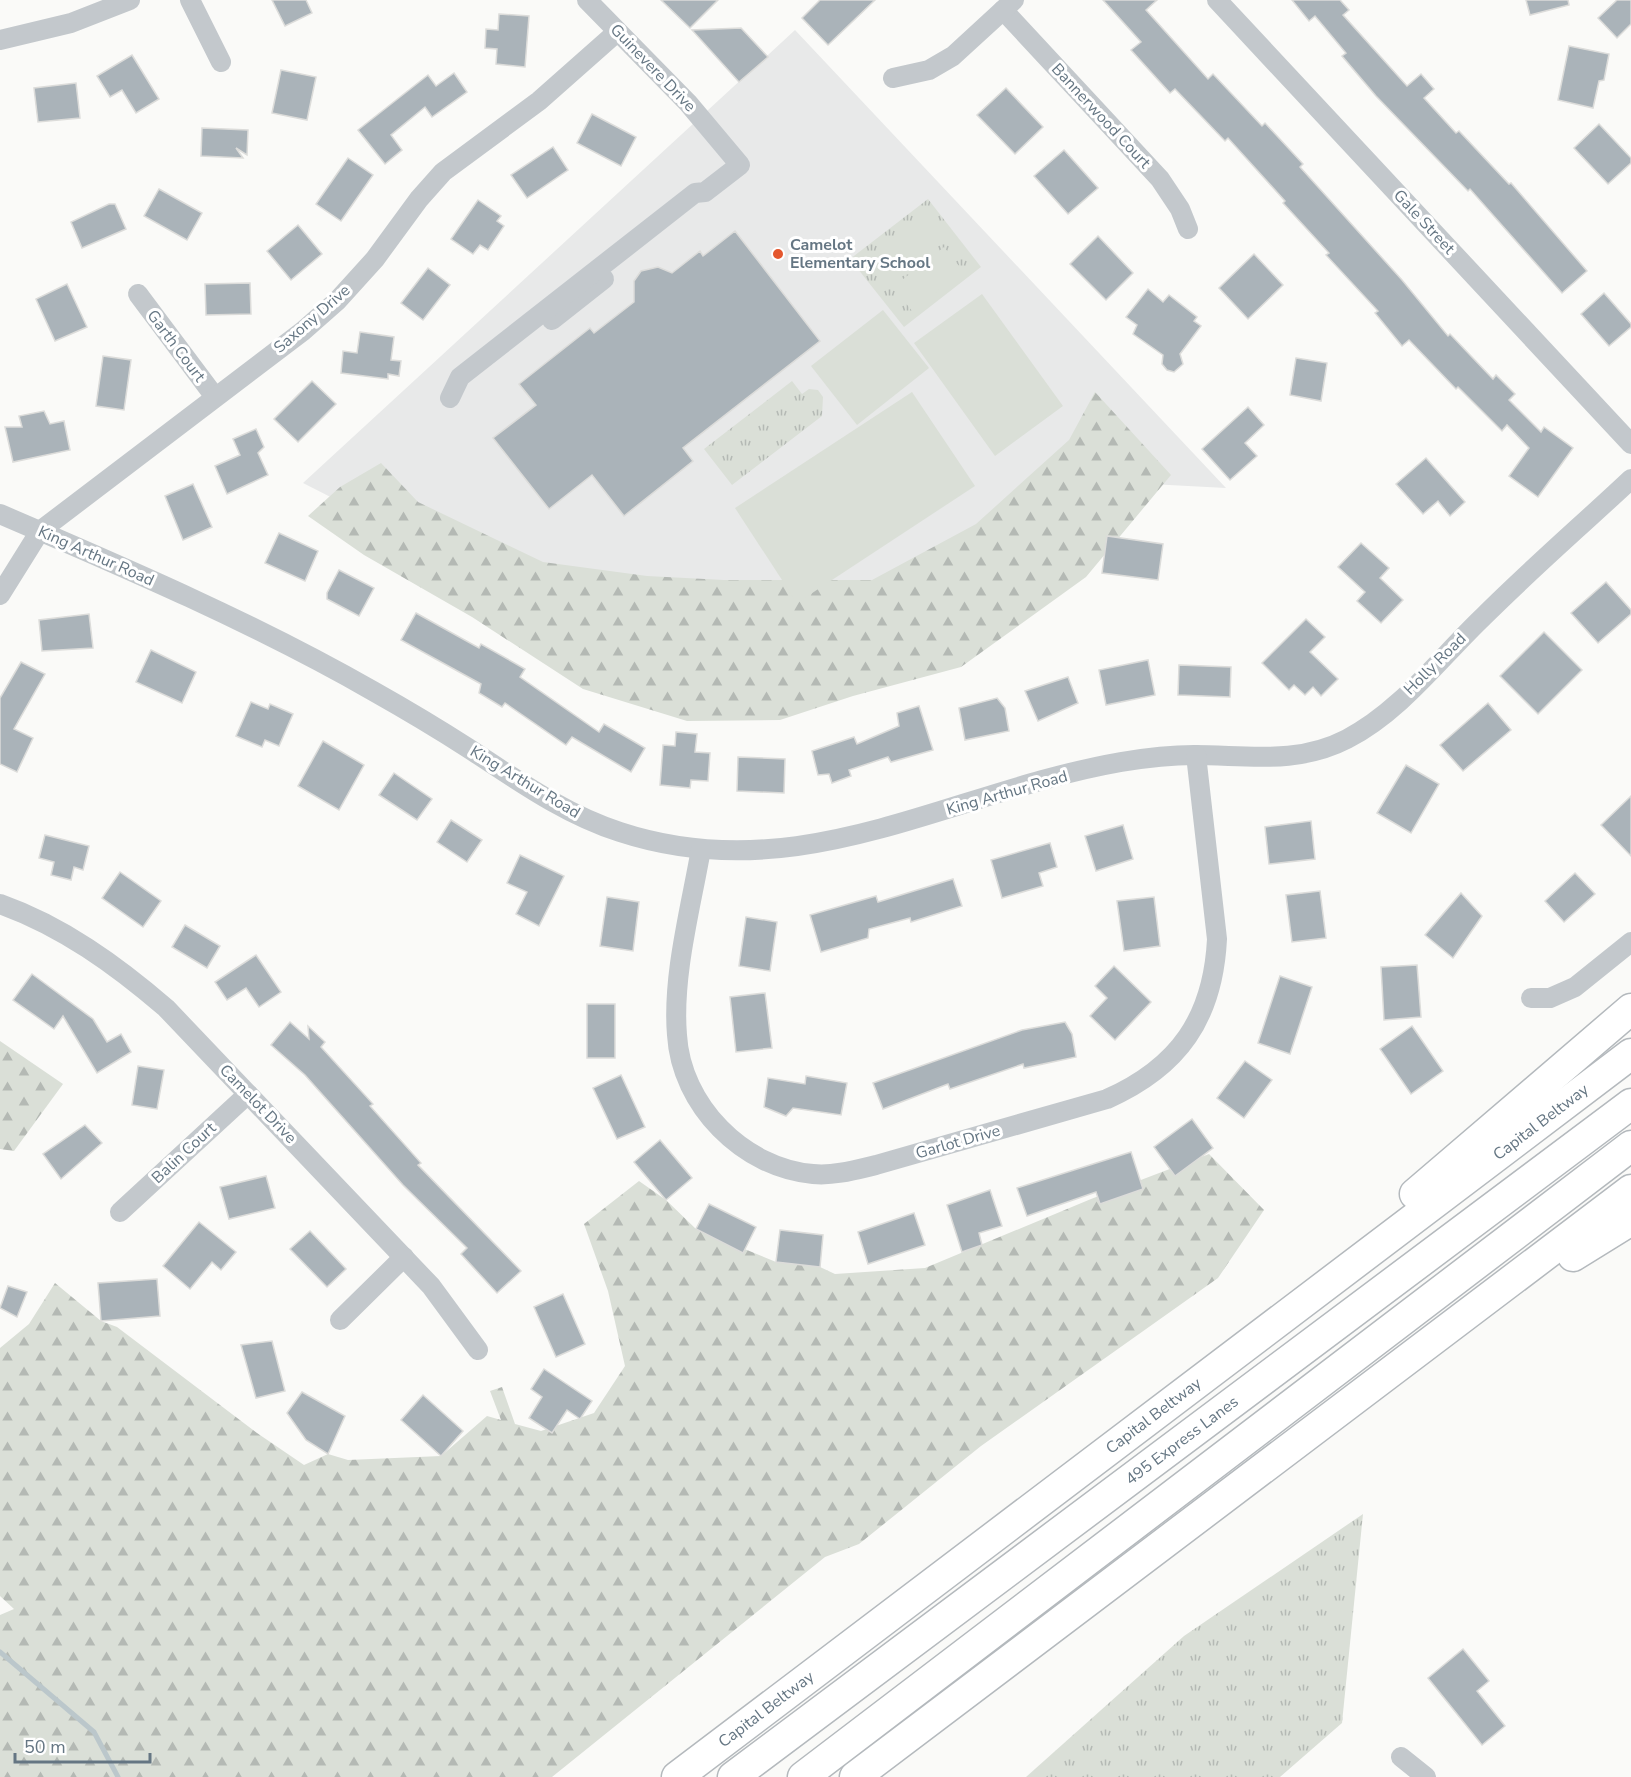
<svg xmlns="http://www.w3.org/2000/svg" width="1631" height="1777" font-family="'Nunito Sans',sans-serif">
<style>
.built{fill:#e8e9e9}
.grass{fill:url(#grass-tufts)}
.forest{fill:url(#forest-firs)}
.pitch{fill:#dadfd7}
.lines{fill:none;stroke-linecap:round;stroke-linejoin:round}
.stream{stroke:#bbc7cb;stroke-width:5}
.building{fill:#aab3b9;stroke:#dcdcda;stroke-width:1.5}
.highway-casing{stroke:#b4b9bd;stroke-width:33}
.minor{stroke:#c3c8cc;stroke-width:20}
.highway{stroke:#fff;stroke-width:30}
.poi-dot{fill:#e4572e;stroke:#fff;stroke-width:2}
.labels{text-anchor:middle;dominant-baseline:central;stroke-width:6;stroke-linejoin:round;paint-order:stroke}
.street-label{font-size:16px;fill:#657683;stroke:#fff}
.poi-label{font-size:16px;font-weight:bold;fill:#657683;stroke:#fff;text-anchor:start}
</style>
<defs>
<pattern id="grass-tufts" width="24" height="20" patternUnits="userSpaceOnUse" patternTransform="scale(1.5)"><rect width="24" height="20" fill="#dadfd7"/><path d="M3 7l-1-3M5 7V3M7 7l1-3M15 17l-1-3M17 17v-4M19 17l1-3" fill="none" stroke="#b4b9b4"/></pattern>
<pattern id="forest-firs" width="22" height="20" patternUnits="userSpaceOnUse" patternTransform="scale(1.5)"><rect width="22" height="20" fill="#dadfd7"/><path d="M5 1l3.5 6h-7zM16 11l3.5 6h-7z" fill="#b4b9b4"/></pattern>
</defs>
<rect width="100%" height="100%" fill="#fafaf8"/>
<!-- built -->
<polygon class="built" points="795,30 1226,488 1036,478 1022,603 708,689 303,483"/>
<!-- grass -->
<g class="grass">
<polygon points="928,199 981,267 904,327 850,259"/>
<polygon points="792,381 802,394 809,389 818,390 823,397 822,416 732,485 704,449"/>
<polygon points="1363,1514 1342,1723 1280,1777 1026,1777 1184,1636"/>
</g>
<!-- forest -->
<g class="forest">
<polygon points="1095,392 1171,475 1086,577 961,667 853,696 780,720 687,721 583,689 472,617 364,555 308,516 340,487 381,463 418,502 543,562 647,576 724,580 872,580 976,524 1069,440"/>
<polygon points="0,1041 63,1084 14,1151 0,1149"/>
<polygon points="1209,1154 1264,1210 1218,1278 981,1446 859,1544 825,1557 552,1777 0,1777 0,1615 14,1609 0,1596 0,1348 29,1324 55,1283 101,1321 117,1327 257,1433 304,1465 328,1454 348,1460 441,1456 487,1416 501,1420 490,1391 502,1387 515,1424 541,1431 594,1413 625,1366 608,1291 584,1224 639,1181 666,1200 696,1229 776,1262 820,1267 835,1274 925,1268 1091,1199"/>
</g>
<!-- pitch -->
<g class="pitch">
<polygon points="920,216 938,240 888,280 869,256"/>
<polygon points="944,247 963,271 912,311 893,287"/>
<polygon points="982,294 1063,406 995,456 914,343"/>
<polygon points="883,310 929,368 857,425 811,366"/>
<polygon points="912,392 975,486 797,603 735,508"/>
</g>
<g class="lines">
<!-- stream -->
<polyline class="stream" points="0,1652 94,1732 118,1777"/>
</g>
<!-- building -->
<g class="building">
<polygon points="272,0 306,0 312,13 285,26"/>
<polygon points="661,0 718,0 690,28"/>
<polygon points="820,0 875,0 828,45 802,18"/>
<polygon points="1103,0 1157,0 1146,10 1208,79 1213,74 1262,126 1265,123 1303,164 1300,167 1402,280 1448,336 1450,334 1493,379 1496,375 1515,394 1509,400 1541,432 1544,427 1573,448 1538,497 1509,476 1529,448 1507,425 1502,431 1458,387 1456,389 1409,340 1402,346 1375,313 1378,311 1326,255 1329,253 1283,203 1285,201 1228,138 1225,141 1175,89 1170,93 1131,50 1141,42"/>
<polygon points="1292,0 1340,0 1349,10 1343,15 1407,86 1421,74 1434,89 1424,98 1456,133 1459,131 1509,184 1511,183 1587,271 1562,293 1470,189 1468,191 1376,96 1342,56 1346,53 1315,16 1309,21"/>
<polygon points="1526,0 1568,0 1569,5 1530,15"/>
<polygon points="1617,0 1631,0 1631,24 1617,38 1598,18"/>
<polygon points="499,14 529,16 525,67 496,64 497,49 485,48 486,29 498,30"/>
<polygon points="741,28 768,57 739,82 692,30"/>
<polygon points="1569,46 1609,54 1604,80 1599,81 1593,108 1558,100"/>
<polygon points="132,55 159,99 136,113 122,90 110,97 97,76"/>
<polygon points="281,70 316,77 307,120 272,113"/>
<polygon points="454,73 467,92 432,117 425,107 391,135 402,150 385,164 358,130 428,75 436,86"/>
<polygon points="76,83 80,118 38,122 34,88"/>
<polygon points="1006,88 1043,127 1015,154 977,115"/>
<polygon points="592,114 636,137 621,166 577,143"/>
<polygon points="1599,124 1631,158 1631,163 1608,184 1574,148"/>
<polygon points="202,128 248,130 247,155 236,148 243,158 201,156"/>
<polygon points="553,147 568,170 527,198 511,175"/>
<polygon points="1064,150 1098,188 1068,214 1034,176"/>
<polygon points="348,158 373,175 341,221 316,204"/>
<polygon points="159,189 202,213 187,240 144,216"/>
<polygon points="478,200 501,216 497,221 504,226 488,250 480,245 473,254 451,239"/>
<polygon points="109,204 115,204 126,229 82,248 71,222"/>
<polygon points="298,225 322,254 291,280 267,251"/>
<polygon points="735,231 820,341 683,448 693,461 624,516 592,475 549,509 493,438 536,405 519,384 590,328 594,333 634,302 634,281 641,271 658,267 672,273 700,251 703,256"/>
<polygon points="1098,236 1133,273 1106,300 1070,264"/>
<polygon points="1254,254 1283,285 1248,319 1219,288"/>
<polygon points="428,268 450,285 423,320 401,303"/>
<polygon points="250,283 251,314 206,315 205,284"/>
<polygon points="67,284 87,327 55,341 36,299"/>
<polygon points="1148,289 1163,302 1169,295 1197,317 1194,321 1201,326 1180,354 1183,364 1174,372 1167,370 1162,364 1163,355 1133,334 1137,325 1126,317"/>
<polygon points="1604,293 1631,324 1631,327 1609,346 1581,314"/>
<polygon points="360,332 394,337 391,360 401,361 399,376 388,374 388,379 341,373 343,351 357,353"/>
<polygon points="103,356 131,360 124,410 96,406"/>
<polygon points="1296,358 1327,363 1321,401 1290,395"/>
<polygon points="312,381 336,404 298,442 274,419"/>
<polygon points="1248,407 1264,425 1245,443 1257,456 1230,480 1202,449"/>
<polygon points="44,411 50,424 64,421 70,450 13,462 5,427 22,427 19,416"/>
<polygon points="256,429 264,447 258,453 268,475 227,494 215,466 240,455 233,439"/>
<polygon points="1426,458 1465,502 1450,516 1438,501 1423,514 1396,484"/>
<polygon points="193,484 212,527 183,540 165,496"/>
<polygon points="279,533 318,551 305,581 265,563"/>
<polygon points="1107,536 1163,544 1158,580 1102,573"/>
<polygon points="1361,543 1389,568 1380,578 1403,600 1381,623 1357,601 1365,592 1338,567"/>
<polygon points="339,570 374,588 359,616 327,599 327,593"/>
<polygon points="1606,582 1631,610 1631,614 1598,643 1571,613"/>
<polygon points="416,613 479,648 481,644 525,669 520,677 599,732 604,724 645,748 631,772 572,737 566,745 505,703 502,707 479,693 481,684 401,640"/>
<polygon points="89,614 93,648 42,651 39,620"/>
<polygon points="1306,619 1325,637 1310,652 1338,679 1321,696 1313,687 1305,695 1294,685 1289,690 1262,663"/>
<polygon points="1544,632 1582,670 1538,714 1500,676"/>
<polygon points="151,650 196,672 182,703 136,682"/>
<polygon points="1148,660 1155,695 1106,705 1099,670"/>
<polygon points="21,662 45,674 14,729 33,738 17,772 0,764 0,698"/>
<polygon points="1179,665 1231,667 1230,697 1178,695"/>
<polygon points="1068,677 1078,703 1038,721 1025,691"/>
<polygon points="997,698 1005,708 1009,731 965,740 959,708"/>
<polygon points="251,702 268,709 270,704 293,714 279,746 265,740 262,747 236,736"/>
<polygon points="1488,703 1511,730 1463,771 1440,745"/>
<polygon points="919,706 933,750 891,762 888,757 849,770 851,776 832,783 829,774 818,775 812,751 854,737 857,744 899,726 897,713"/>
<polygon points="676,732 697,734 695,752 710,753 708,781 691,780 690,788 660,785 663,745 675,746"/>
<polygon points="323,741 364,765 339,810 298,786"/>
<polygon points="738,757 785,759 784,793 737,791"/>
<polygon points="1406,765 1439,784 1411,833 1377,813"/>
<polygon points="394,773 432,799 417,820 379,795"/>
<polygon points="1631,796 1631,856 1601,825"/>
<polygon points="451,820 482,840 467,862 437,842"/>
<polygon points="1311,821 1315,859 1269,864 1265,827"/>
<polygon points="1123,825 1133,859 1096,871 1085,836"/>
<polygon points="45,835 89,846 83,870 74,867 71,880 51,875 54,862 39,858"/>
<polygon points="1050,843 1057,867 1039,873 1043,886 1002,898 991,860"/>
<polygon points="520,855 564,876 539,926 516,914 527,892 507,883"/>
<polygon points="120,872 161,901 143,927 102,898"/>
<polygon points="1575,873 1595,894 1564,922 1545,901"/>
<polygon points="953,879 962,906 911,922 910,918 869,929 868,938 821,952 810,915 876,896 878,902"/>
<polygon points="1320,891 1326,938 1292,942 1286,895"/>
<polygon points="1461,893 1482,916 1453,958 1425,935"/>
<polygon points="607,897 639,902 633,951 600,946"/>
<polygon points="1154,897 1160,946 1124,951 1117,901"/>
<polygon points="746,917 777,922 770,971 739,966"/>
<polygon points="185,925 220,946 207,968 172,947"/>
<polygon points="256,955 281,992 259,1007 246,988 227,1000 215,982"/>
<polygon points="1417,965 1421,1017 1384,1020 1381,967"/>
<polygon points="1114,966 1151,1002 1115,1040 1090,1016 1107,998 1095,986"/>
<polygon points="32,974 93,1019 107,1042 121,1034 131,1052 97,1073 63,1016 54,1029 13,1000"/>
<polygon points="1280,976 1312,987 1290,1054 1258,1043"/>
<polygon points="765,993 772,1048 736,1052 730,997"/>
<rect x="587" y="1004" width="28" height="54"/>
<polygon points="290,1022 309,1039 308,1026 325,1042 321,1047 373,1104 370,1106 421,1163 418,1165 521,1271 497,1293 461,1254 467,1248 403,1185 305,1075 271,1045"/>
<polygon points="1065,1022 1072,1034 1076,1057 1024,1068 1023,1064 950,1089 948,1084 883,1109 873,1083 1022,1030"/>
<polygon points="1412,1026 1443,1071 1411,1094 1380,1049"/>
<polygon points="1245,1061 1272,1080 1244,1118 1217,1098"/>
<polygon points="138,1066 164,1070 157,1109 132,1105"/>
<polygon points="621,1075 645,1127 617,1139 593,1088"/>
<polygon points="806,1076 847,1083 841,1115 793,1108 786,1116 764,1107 768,1078 805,1084"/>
<polygon points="1192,1119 1213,1148 1175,1176 1154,1147"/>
<polygon points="85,1125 102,1143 61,1179 43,1154"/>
<polygon points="660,1140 692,1178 666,1200 634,1162"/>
<polygon points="1131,1152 1143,1189 1100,1204 1096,1192 1027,1216 1017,1188"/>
<polygon points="266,1176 275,1208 229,1219 220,1187"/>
<polygon points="990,1190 1002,1226 979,1233 982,1245 962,1252 947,1205"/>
<polygon points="709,1204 756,1227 743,1253 696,1229"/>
<polygon points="914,1213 925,1245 868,1264 858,1232"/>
<polygon points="199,1222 236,1252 221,1270 212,1262 190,1289 163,1266"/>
<polygon points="780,1230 823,1235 820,1267 776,1262"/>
<polygon points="310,1231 346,1269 327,1287 290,1249"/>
<polygon points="157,1279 160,1316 101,1321 98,1283"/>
<polygon points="8,1286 27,1292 17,1317 0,1308"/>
<polygon points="563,1294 585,1344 556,1357 534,1307"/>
<polygon points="272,1341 285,1391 256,1398 241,1345"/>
<polygon points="544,1369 592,1401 580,1419 567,1410 552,1433 529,1418 542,1397 531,1389"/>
<polygon points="302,1392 345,1416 328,1454 306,1440 287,1413"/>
<polygon points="423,1395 463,1431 441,1456 401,1420"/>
<polygon points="1463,1649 1489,1681 1477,1691 1505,1726 1482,1745 1428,1678"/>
</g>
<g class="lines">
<!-- highway casing -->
<g class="highway-casing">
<g id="highway">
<polyline points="1415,1194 1631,1009"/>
<polyline points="1573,1256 1631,1220"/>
<path id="s1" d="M677,1777L1631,1054"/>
<path id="s2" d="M733,1777L1631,1104"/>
<polyline points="803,1777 1631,1146"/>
<polyline points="855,1777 1631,1190"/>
</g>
</g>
<!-- minor -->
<g class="minor">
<polyline points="190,0 221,62"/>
<polyline points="1217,0 1631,444"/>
<polyline points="1003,10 1160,179 1180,209 1188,229"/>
<polyline points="0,40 71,23 130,0"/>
<polyline points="893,78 929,70 953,56 1014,0"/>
<polyline points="138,294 215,397"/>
<polyline points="552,320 604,279"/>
<polyline points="450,398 460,377 695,193 705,192 740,165 688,103 587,0"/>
<path d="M0,514C126,568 254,623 373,691C405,709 437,728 468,748C517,780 564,814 620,832C800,891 949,792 1121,762C1145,758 1169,755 1194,755C1247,755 1297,765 1347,739C1401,711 1440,658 1483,617C1531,569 1582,525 1631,479"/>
<polyline points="0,595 40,531 303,331 337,301 375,259 419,199 443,172 539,101 617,32"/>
<path d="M701,849C691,907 672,976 677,1035C681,1105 743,1168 813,1174C834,1176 855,1170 876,1165L1107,1099C1179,1067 1213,1018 1217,939L1196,755"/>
<path d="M0,904C62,926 116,965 166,1008L431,1286L478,1350"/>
<polyline points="1531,998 1550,998 1575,987 1631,942"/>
<polyline points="120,1212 248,1094"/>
<polyline points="340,1320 404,1257"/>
<polyline points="1401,1757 1426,1777"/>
</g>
<!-- highway -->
<use href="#highway" class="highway"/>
</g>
<!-- markers -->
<circle class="poi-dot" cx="778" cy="254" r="6"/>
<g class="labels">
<!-- street labels -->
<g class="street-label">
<text transform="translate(653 68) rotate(46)">Guinevere Drive</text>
<text transform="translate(1101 116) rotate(47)">Bannerwood Court</text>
<text transform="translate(1424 222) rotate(47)">Gale Street</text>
<text transform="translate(312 319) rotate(-41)">Saxony Drive</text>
<text transform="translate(176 346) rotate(53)">Garth Court</text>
<text transform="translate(96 556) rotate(24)">King Arthur Road</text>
<text transform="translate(1435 664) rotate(-45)">Holly Road</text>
<text transform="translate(525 782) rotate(31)">King Arthur Road</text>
<text transform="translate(1007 793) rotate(-16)">King Arthur Road</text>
<text transform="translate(258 1104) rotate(46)">Camelot Drive</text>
<text stroke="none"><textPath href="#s1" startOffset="1084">Capital Beltway</textPath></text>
<text transform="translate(958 1142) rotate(-16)">Garlot Drive</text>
<text transform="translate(184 1153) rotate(-43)">Balin Court</text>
<text stroke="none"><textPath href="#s1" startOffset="598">Capital Beltway</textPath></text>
<text stroke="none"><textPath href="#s2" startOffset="561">495 Express Lanes</textPath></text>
<text stroke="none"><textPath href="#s1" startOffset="112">Capital Beltway</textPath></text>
</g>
<!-- poi labels -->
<g class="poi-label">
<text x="790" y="245">Camelot<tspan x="790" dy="18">Elementary School</tspan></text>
</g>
</g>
<!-- scale -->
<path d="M15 1753v9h135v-9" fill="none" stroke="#657683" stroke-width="3"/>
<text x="24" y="1753" font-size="18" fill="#657683" stroke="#ffffff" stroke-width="4.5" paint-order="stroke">50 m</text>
</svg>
